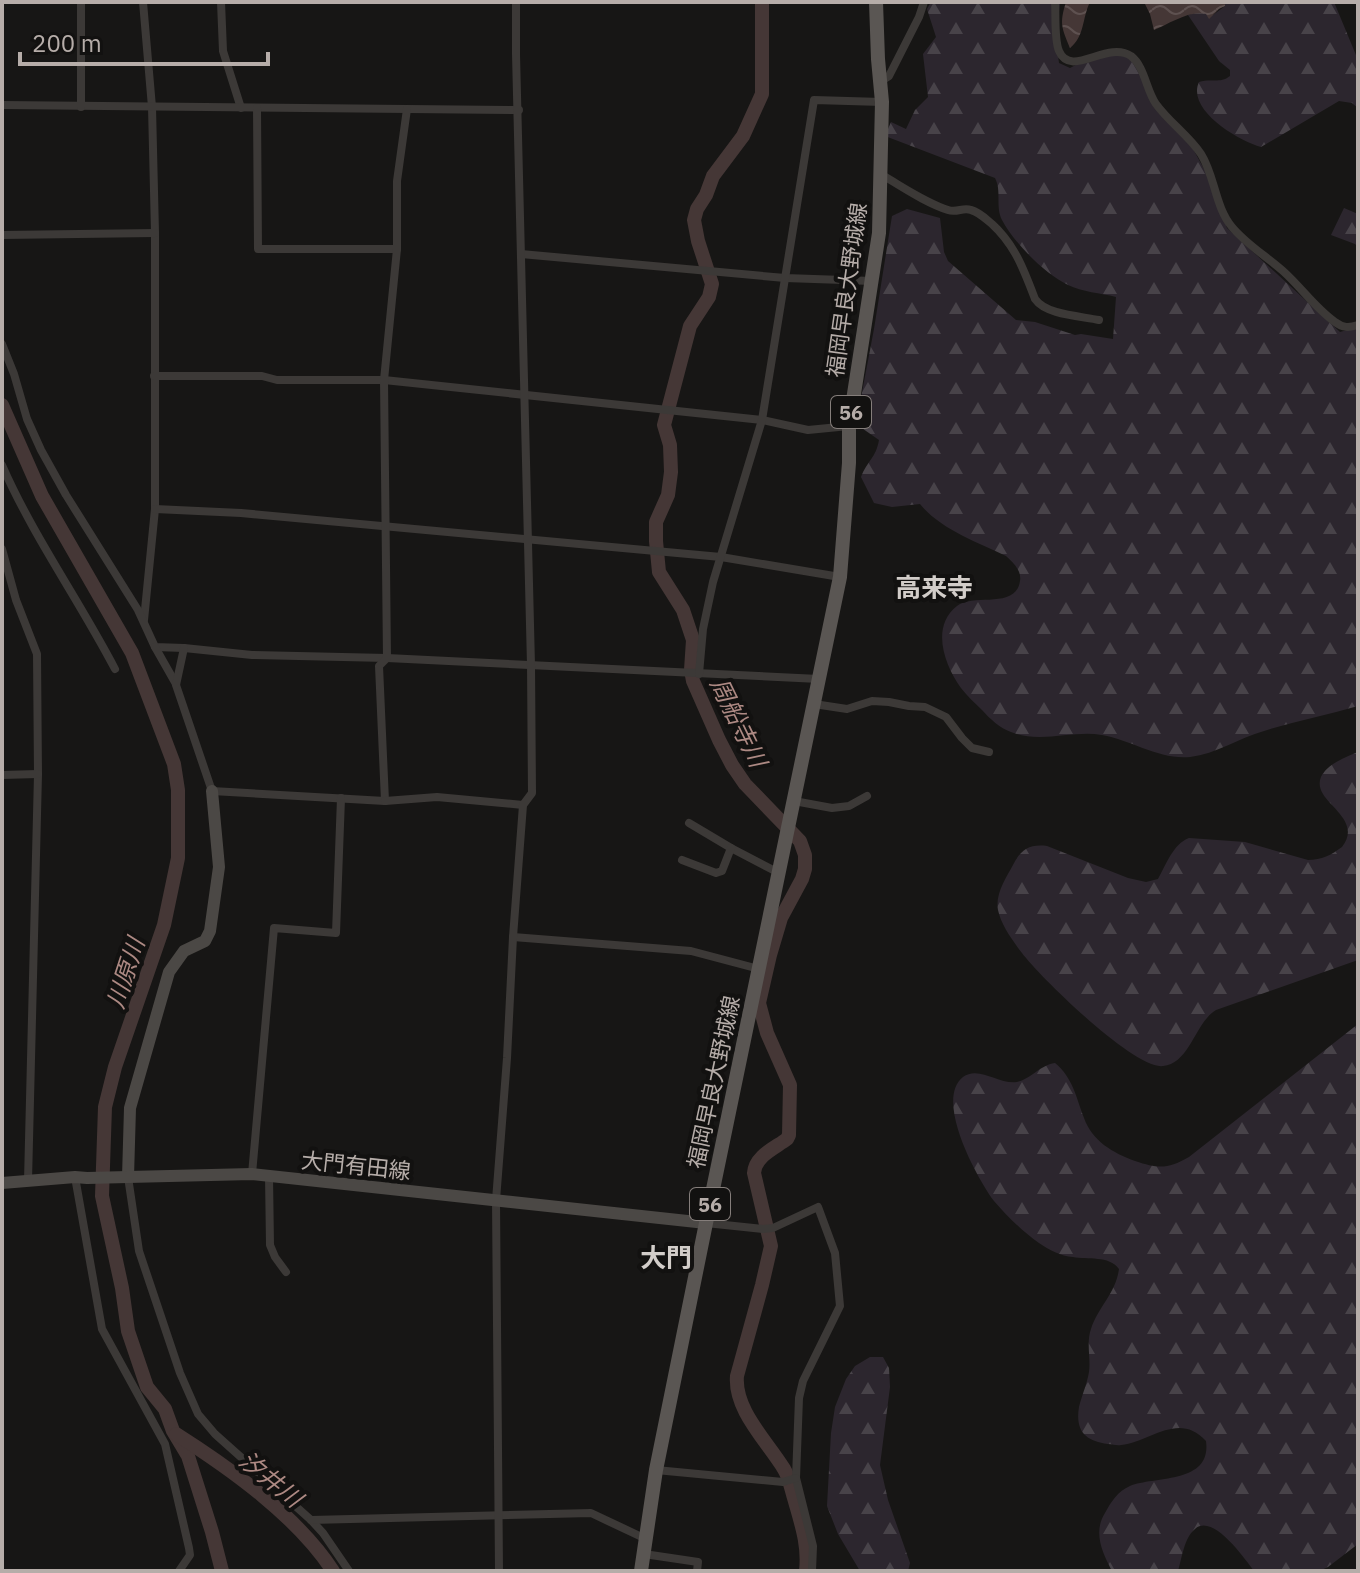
<svg xmlns="http://www.w3.org/2000/svg" width="1360" height="1573" font-family="'IBM Plex Sans','Noto Sans JP',sans-serif">
<style>
.forest{fill:url(#forest-firs)}
.water{fill:url(#water-waves)}
.lines{fill:none;stroke-linecap:round;stroke-linejoin:round}
.river{stroke:#453736;stroke-width:14}
.street{stroke:#3c3937;stroke-width:8}
.secondary{stroke:#4b4845;stroke-width:12}
.primary{stroke:#5a5653;stroke-width:14}
.labels{text-anchor:middle;dominant-baseline:central;stroke-width:8;stroke-linejoin:round;paint-order:stroke}
.shield{fill:#121110;stroke:#857e7b;stroke-width:2}
.shield-label{font-size:20px;font-weight:bold;fill:#b6ada9}
.street-label{font-size:22px;fill:#b6ada9;stroke:#121110}
.water-label{font-size:24px;font-style:italic;fill:#ad8983;stroke:#121110}
.quarter-label{font-size:26px;font-weight:bold;fill:#d2cdc9;stroke:#121110}
</style>
<defs>
<pattern id="forest-firs" width="22" height="20" patternUnits="userSpaceOnUse" patternTransform="scale(2)"><rect width="22" height="20" fill="#2c262e"/><path d="M5 1l3.5 6h-7zM16 11l3.5 6h-7z" fill="#484349"/></pattern>
<pattern id="water-waves" width="16" height="10" patternUnits="userSpaceOnUse" patternTransform="scale(2)"><rect width="16" height="10" fill="#453736"/><path d="M0 5q4-4 8 0t8 0" fill="none" stroke="#5e5150"/></pattern>
</defs>
<rect width="100%" height="100%" fill="#171615"/>
<!-- forest -->
<g class="forest">
<path d="M931,2H1060L1056,41L1059,63L1070,68L1101,52L1127,54L1135,65L1158,111L1193,149L1208,176L1227,228L1340,332L1358,327V706C1327,715 1295,721 1264,731C1239,738 1216,754 1190,757C1160,760 1131,740 1102,735C1072,730 1040,744 1011,732C1000,728 990,719 982,710C975,703 967,696 961,688C945,666 930,627 957,606C974,593 1016,610 1020,581C1022,571 1013,562 1006,556C977,542 940,529 920,504L892,507L874,503L861,477C867,461 876,458 879,440L856,424L874,329L892,216L907,209L940,218L944,252L948,261L1016,320L1035,322L1075,335L1081,334L1113,339L1116,297C1101,293 1082,292 1068,285C1044,273 1015,244 1002,220C995,206 1002,191 995,178L885,136L891,122L906,129L915,110L928,97L923,54L936,37L927,9Z"/>
<path d="M1225,2H1334L1358,60V108L1352,103L1339,101L1261,147C1239,141 1186,110 1199,82C1211,78 1220,84 1230,76V70L1219,61L1188,15L1199,12L1213,15L1225,6Z"/>
<polygon points="1344,208 1358,214 1358,247 1355,244 1331,235"/>
<path d="M1358,752V960L1216,1010C1213,1012 1210,1014 1207,1018C1194,1032 1186,1064 1163,1066C1135,1070 1040,977 1022,953C1013,941 1001,925 998,910C995,894 1006,878 1013,865C1021,849 1030,844 1047,846L1128,878L1146,882L1158,879C1166,865 1173,844 1189,838L1245,842L1308,860C1322,860 1331,855 1342,847C1360,824 1332,809 1323,794C1309,771 1343,758 1358,752Z"/>
<path d="M1358,1024V1544L1328,1567L1319,1571H1254C1244,1558 1213,1513 1195,1529C1184,1538 1182,1558 1178,1571H1112C1102,1552 1093,1532 1105,1513C1111,1502 1118,1491 1130,1486C1156,1476 1212,1484 1206,1441C1179,1411 1150,1442 1121,1445C1117,1446 1113,1444 1108,1444C1086,1441 1075,1432 1079,1407C1082,1395 1087,1384 1089,1372C1091,1358 1086,1343 1091,1329C1098,1307 1116,1293 1119,1269C1109,1255 1088,1260 1073,1257C1061,1256 1049,1250 1039,1243C1023,1232 1007,1216 994,1201C977,1178 934,1100 963,1077C979,1065 999,1085 1017,1082C1031,1079 1040,1065 1055,1063C1073,1078 1076,1097 1084,1118C1092,1141 1113,1153 1135,1161C1159,1169 1168,1169 1189,1157Z"/>
<polygon points="870,1357 883,1357 889,1368 890,1387 880,1465 888,1500 910,1563 908,1571 860,1571 838,1534 827,1506 831,1433 835,1407 846,1379 855,1366"/>
</g>
<!-- water -->
<g class="water">
<path d="M1066,2H1090C1082,18 1085,36 1070,48C1062,28 1059,24 1066,2Z"/>
<path d="M1144,2H1225V6L1219,9L1209,19L1206,14C1189,10 1169,24 1154,30L1150,14Z"/>
</g>
<g class="lines">
<!-- river -->
<g class="river">
<path d="M762,2V94L743,136L713,176L706,195L697,209L694,220L698,241L712,284L709,297L690,326L664,425L670,445L671,472L668,495L656,522V541L659,572L683,610L693,640L691,670L693,681L719,740L732,765L745,784L800,841L805,855V869L802,879L781,918L770,955L759,1003L767,1033L790,1085L789,1135L787,1139C775,1148 755,1156 754,1173L771,1246L762,1285L737,1376C734,1410 767,1441 784,1469C789,1477 791,1488 794,1498C801,1523 809,1545 806,1571"/>
<polyline points="2,405 42,496 132,653 174,764 178,790 178,858 164,925 115,1067 105,1107 102,1196 122,1288 128,1331 147,1387 165,1409 173,1431 188,1456 212,1532 222,1571"/>
<path d="M176,1434C231,1469 297,1516 333,1571"/>
</g>
<!-- street -->
<g class="street">
<polyline points="143,2 152,107 155,233 155,509 144,620"/>
<polyline points="221,2 223,51 241,108"/>
<path d="M1055,2C1056,15 1054,39 1059,51C1071,79 1107,40 1131,56C1145,67 1146,90 1156,104C1169,122 1189,136 1201,154C1215,176 1215,207 1232,227C1246,244 1266,256 1283,271C1301,287 1315,308 1335,322C1343,328 1349,328 1358,325"/>
<polyline points="881,81 889,76 919,17 924,2"/>
<polyline points="2,105 519,110"/>
<polyline points="81,107 81,2"/>
<polyline points="257,108 258,249 397,249"/>
<path d="M882,175C903,187 924,202 948,210C957,213 963,207 971,210C979,212 986,219 992,224C1015,245 1024,270 1035,299C1046,315 1080,316 1099,320"/>
<polyline points="2,235 155,233"/>
<polyline points="521,254 785,278 872,281"/>
<polyline points="2,344 14,374 27,419 41,450 66,495 138,610 155,647 184,648 252,655 387,658 819,679"/>
<polyline points="154,376 262,376 277,380 384,380 762,420 808,430 849,426"/>
<path d="M2,465C33,536 79,600 115,669"/>
<polyline points="155,509 241,513 721,557 840,577"/>
<polyline points="2,549 16,600 37,654 38,774 28,1181"/>
<polyline points="155,647 176,684"/>
<polyline points="184,648 176,685 212,791 385,801 379,666 387,658 384,380 397,249 397,181 407,109"/>
<polyline points="699,674 703,629 713,582 762,420 814,100 882,102"/>
<polyline points="814,704 847,709 872,701 889,702 909,706 925,707 946,717 962,738 972,748 989,752"/>
<polyline points="2,775 38,774"/>
<polyline points="385,801 437,797 523,805"/>
<polyline points="794,801 832,808 849,806 867,796"/>
<polyline points="689,823 731,848 779,873"/>
<polyline points="682,860 716,873 722,871 731,848"/>
<polyline points="513,937 691,951 759,969"/>
<polyline points="252,1174 274,928 336,933 341,798"/>
<polyline points="269,1176 270,1245 275,1257 286,1272"/>
<polyline points="75,1177 102,1329 165,1444 189,1548 190,1555 179,1571"/>
<polyline points="128,1177 139,1251 180,1373 198,1414 215,1434 311,1520 323,1533 349,1571"/>
<polyline points="706,1223 763,1229 773,1228 818,1207 835,1253 840,1306 803,1381 799,1398 796,1478 813,1546 812,1571"/>
<polyline points="656,1470 783,1482 796,1478"/>
<polyline points="311,1520 591,1513 646,1539"/>
<polyline points="644,1554 698,1562 697,1571"/>
<polyline points="499,1571 496,1200 507,1058 513,937 523,805 532,793 531,665 516,54 516,2"/>
</g>
<!-- secondary -->
<g class="secondary">
<polyline points="128,1177 130,1108 169,972 184,951 205,941 210,931 219,867 212,791"/>
<polyline points="2,1183 75,1177 87,1178 252,1174 706,1223"/>
</g>
<!-- primary -->
<polyline class="primary" points="641,1571 656,1470 706,1223 840,577 849,463 849,426 879,233 882,102 878,59 876,2"/>
</g>
<g class="labels">
<!-- shield labels -->
<g class="shield">
<rect x="831" y="396" width="40" height="32" rx="6"/>
<rect x="690" y="1188" width="40" height="32" rx="6"/>
</g>
<g class="shield-label">
<text x="851" y="412">56</text>
<text x="710" y="1204">56</text>
</g>
<!-- street labels -->
<g class="street-label">
<text transform="translate(846 290) rotate(-82)">福岡早良大野城線</text>
<text transform="translate(713 1082) rotate(-78)">福岡早良大野城線</text>
<text transform="translate(356 1165) rotate(6)">大門有田線</text>
</g>
<!-- water labels -->
<g class="water-label">
<text transform="translate(739 722) rotate(64)">周船寺川</text>
<text transform="translate(125 973) rotate(-72)">川原川</text>
<text transform="translate(271 1479) rotate(39)">汐井川</text>
</g>
<!-- quarter labels -->
<g class="quarter-label">
<text x="934" y="587">高来寺</text>
<text x="666" y="1257">大門</text>
</g>
</g>
<!-- border -->
<rect width="1360" height="1573" fill="none" stroke="#b6ada9" stroke-width="8"/>
<!-- scale -->
<path d="M20 52v12h248v-12" fill="none" stroke="#b6ada9" stroke-width="4"/>
<text x="32" y="52" font-size="24" fill="#b6ada9" stroke="#121110" stroke-width="6" paint-order="stroke">200 m</text>
</svg>
